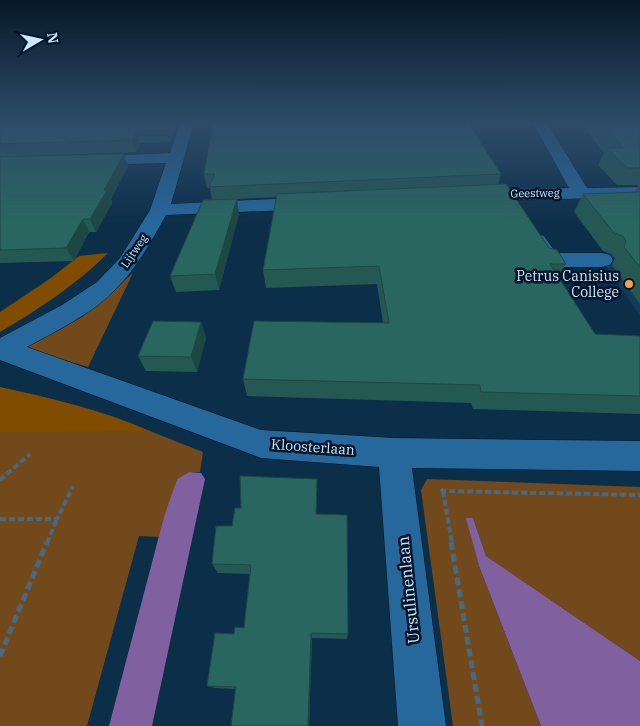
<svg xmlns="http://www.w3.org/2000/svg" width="640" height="726" font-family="'IBM Plex Serif',serif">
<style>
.built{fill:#143a59}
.green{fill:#71491b}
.forest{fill:#804d00}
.water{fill:#8160a0}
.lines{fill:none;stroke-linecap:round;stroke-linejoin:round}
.minor-casing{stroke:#031526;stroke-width:1}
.path-far1{stroke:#486983;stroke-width:4;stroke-dasharray:6 3;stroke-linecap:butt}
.path{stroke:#486983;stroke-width:5;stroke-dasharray:8 4;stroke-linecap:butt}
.minor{fill:#26679c;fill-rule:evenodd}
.wall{fill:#245853}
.shaded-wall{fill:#1d4743}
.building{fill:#2a6660;stroke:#1d4743}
.poi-dot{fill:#f4a344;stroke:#00152a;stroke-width:2}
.labels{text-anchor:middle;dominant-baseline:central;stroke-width:5;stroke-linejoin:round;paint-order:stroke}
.far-street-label{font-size:11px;fill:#cce6fe;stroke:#00152a}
.poi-label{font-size:14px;fill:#cce6fe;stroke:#00152a;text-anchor:end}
.street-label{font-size:14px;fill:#cce6fe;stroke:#00152a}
.near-street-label{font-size:16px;fill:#cce6fe;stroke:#00152a}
</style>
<rect width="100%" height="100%" fill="#0b2e49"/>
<!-- built -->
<polygon class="built" points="640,252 640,316 597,253"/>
<!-- green -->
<g class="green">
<polygon points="133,273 88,367 23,348 82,317"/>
<polygon points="5,431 150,431 203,452 200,472 189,472 177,479 159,537 139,536 87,726 0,726 0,432"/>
<polygon points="427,479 640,487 640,661 486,556 473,518 467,518 479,566 541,726 453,726 421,490"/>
</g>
<!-- forest -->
<g class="forest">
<path d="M108,253C76,285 39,309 0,332V312L51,278L79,256Z"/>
<path d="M0,387C51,398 102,410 150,431L0,432Z"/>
</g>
<!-- water -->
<g class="water">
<polygon points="189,472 201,473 205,479 152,726 109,726 164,517 177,479"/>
<polygon points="466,518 473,518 486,556 640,661 640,726 541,726 479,566"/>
</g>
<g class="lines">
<!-- minor casing -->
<g class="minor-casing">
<g id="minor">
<path d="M180,123H194L171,204L313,197L320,199L322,203L320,207L313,209L166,215C151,242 136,269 114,291C90,315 56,331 27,347L261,430L394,438L640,441V471L412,468L446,726H398L379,467L261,458L0,360V338L62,305L97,282L120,258L150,210L166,163L89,165L83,163L81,160L83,157L170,153Z"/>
<polygon points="533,123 547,123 587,188 640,187 640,197 476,201 470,199 467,195 470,191 476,189 569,188"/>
<polygon points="537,234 544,236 556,253 602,253 610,255 613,260 610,265 602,267 550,267 542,265 527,240 530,236"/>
</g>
</g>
<!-- path-far1 -->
<g class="path-far1">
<polyline points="0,480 30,454"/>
<polyline points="441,489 443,491 640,495"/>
<polyline points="443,491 452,543"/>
<polyline points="0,519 57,519 73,486"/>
<polyline points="47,543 57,519"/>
</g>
<!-- path -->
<g class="path">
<polyline points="451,542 482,726"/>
<polyline points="0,656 47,542"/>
</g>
<!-- minor -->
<use href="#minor" class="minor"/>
</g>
<!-- wall -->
<g class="wall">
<polygon points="0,123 177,123 170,142 140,143 136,152 0,157"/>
<polygon points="213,123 501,174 498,185 549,248 566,264 559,278 595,334 640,336 640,414 473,409 471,403 247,396 243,379 383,323 377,284 266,288 263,270 277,197 237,199 239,214 219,290 176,292 170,276 212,200 210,188 207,188 204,174"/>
<polygon points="583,123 640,123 640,304 612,265 615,259 612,254 603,251 574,212 583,194 634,193 638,185 617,185 598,165 604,153 596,143"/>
<polygon points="0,157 128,166 111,199 112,203 96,232 89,232 74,261 0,263"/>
<polygon points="201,322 206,338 197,372 146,371 138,356"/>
<polygon points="317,479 316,514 348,634 347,639 312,638 309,726 231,726 235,689 215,688 207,686 234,634 244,628 250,574 218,573 212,564 232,526"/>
</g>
<!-- shaded-wall -->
<g class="shaded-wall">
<polygon points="170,123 177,123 170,142 167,131"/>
<polygon points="137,131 140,143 136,152 132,140"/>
<polygon points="124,154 128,166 111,199 112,203 96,232 90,219 104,190"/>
<polygon points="237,199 239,214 219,290 215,274"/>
<polygon points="83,219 89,232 74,261 66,248"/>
<polygon points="201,322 206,338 197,372 191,357"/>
<polygon points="311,633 312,638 309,726 308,726"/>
</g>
<!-- building -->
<g class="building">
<polygon points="0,123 170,123 167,131 137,131 132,140 0,144"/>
<polygon points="213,123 468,123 501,174 209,187 215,174 204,174"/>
<polygon points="601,123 640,123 640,168 627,168 607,148 624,148"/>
<polygon points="124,154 104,190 107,190 90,219 83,219 66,248 0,250 0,157"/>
<polygon points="506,184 549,248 557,250 566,264 550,264 595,334 640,336 640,396 481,392 480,385 243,379 254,321 389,323 379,266 263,270 277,194"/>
<polygon points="640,192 640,267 624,247 626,241 623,236 614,233 583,194"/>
<polygon points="237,199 215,274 170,276 203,200"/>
<polygon points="153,321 201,322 191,357 138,356"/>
<polygon points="240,476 317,479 316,514 347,515 348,634 311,633 308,726 231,726 236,687 207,686 215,633 234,634 235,627 244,628 251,565 212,564 216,526 232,526 235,508 241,508"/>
</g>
<!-- sky -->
<linearGradient id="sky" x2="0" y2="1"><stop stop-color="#061928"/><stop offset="0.55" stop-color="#2e4c6a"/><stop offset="1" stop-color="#2e4c6a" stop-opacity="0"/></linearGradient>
<rect width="640" height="225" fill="url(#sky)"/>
<!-- markers -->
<circle class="poi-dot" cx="629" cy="284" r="5"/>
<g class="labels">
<!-- far-street labels -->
<g class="far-street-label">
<text transform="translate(535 193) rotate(-1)">Geestweg</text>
<text transform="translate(134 251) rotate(-56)">Lijtweg</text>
</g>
<!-- poi labels -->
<g class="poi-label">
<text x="619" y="276">Petrus Canisius<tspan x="619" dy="16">College</tspan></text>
</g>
<!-- street labels -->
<g class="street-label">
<text transform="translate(313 447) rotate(4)">Kloosterlaan</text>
</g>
<!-- near-street labels -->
<g class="near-street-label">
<text transform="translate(408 590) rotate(-96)">Ursulinenlaan</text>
</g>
</g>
<!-- north arrow -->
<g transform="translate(40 40) rotate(81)" stroke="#00152a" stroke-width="4" paint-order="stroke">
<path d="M0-4L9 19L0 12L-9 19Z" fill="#cce6fe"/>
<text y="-8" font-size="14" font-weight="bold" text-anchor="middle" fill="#cce6fe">N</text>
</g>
</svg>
